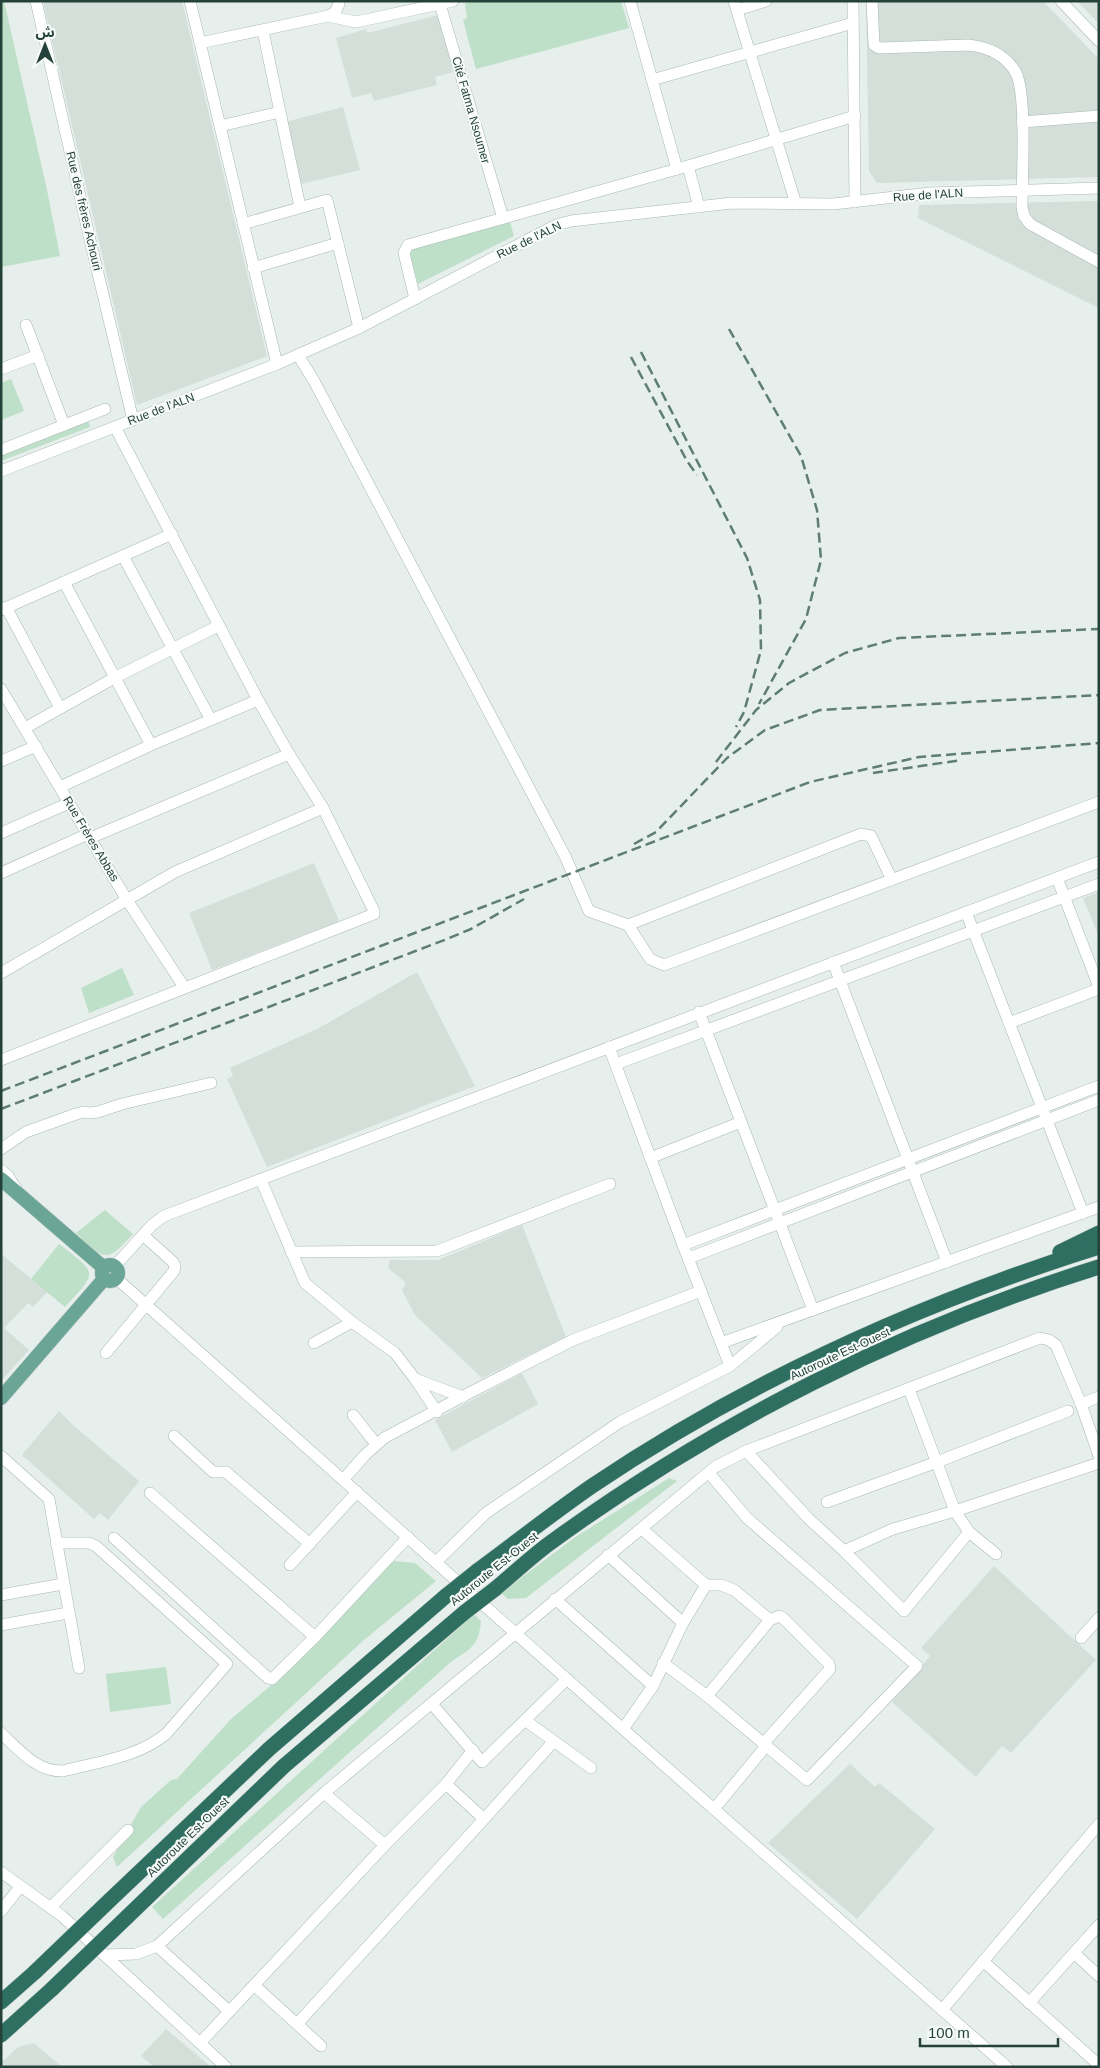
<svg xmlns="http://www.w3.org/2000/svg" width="1100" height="2068" font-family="Helvetica,'Noto Sans Arabic',sans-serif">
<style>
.built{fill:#d4dfda}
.green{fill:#bfe0c8}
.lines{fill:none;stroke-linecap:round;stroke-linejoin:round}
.minor-casing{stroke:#a8b8b2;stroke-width:12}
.major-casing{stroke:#c2cac8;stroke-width:15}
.highway-casing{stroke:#c2cac8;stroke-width:16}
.minor{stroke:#fff;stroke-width:11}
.major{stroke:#6aa596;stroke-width:14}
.highway{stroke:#2f6f62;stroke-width:15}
.rail{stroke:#5f7d75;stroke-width:2.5;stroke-dasharray:10 5;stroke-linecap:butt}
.highway-bridge-casing{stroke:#c2cac8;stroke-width:16;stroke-linecap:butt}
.highway-bridge{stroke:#2f6f62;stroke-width:15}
.labels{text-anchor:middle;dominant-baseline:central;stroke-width:4;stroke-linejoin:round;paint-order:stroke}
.street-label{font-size:12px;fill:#24423a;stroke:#f7fbf9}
</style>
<rect width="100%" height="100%" fill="#e6efeb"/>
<!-- built -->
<g class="built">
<polygon points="43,1 182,1 267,356 137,405"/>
<polygon points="866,1 1043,1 1099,59 1099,177 877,183 869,171"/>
<polygon points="1077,1 1099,1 1099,24"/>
<polygon points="438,15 453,72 435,77 437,85 374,101 371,93 352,98 336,38 366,29 367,33"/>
<polygon points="343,107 360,170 301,184 285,122"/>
<polygon points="1099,201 1099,308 918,218 919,205"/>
<polygon points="314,863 339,921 212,970 189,913"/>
<polygon points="1099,892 1099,937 1083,898"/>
<polygon points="417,972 475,1086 267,1167 227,1079 233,1076 230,1068 319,1028"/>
<polygon points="522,1225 566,1337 482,1378 415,1315 402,1290 406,1283 388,1268 390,1260 438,1260"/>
<polygon points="1,1254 47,1292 33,1307 28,1303 4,1328 29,1350 1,1381"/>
<polygon points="522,1373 538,1404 452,1452 435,1420"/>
<polygon points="59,1411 73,1425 139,1481 108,1520 100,1513 94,1519 22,1455"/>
<polygon points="994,1566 1096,1660 1011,1753 1002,1746 976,1777 892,1702 930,1656 921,1648"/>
<polygon points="850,1764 875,1787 879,1783 935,1829 857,1919 768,1843"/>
<polygon points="166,2029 185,2045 211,2067 154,2067 141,2056"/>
<polygon points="34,2043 62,2067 1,2067 1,2063 18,2047"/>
</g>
<!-- green -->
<g class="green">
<polygon points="1,1 4,1 47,190 60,256 1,267"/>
<polygon points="472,1 621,1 629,28 476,69 463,20 467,18 465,3"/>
<polygon points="510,222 514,236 418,284 410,255 410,251 414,247"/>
<polygon points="11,379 24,411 1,420 1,383"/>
<polygon points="88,419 90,427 1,461 1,453"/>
<polygon points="122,968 134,995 89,1013 81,988"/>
<path d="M105,1210L133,1234C105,1265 104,1259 76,1233Z"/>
<path d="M59,1244C98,1274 98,1271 65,1307L31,1279Z"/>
<polygon points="669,1478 677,1481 526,1598 508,1599 501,1593 574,1538"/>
<polygon points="393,1561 415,1563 436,1581 364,1640 117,1867 113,1857 141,1807 171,1780 177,1779 230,1720 269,1687"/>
<path d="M474,1614L481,1621C479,1645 471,1649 452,1661L163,1919L152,1907Z"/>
<polygon points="166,1667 171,1704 110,1712 106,1674"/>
</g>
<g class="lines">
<!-- minor casing -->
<g class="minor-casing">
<g id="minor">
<polyline points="36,1 90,240 133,420"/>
<polyline points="190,1 277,364"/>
<polyline points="439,1 503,218"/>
<polyline points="630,1 677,169"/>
<polyline points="734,1 796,204"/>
<polyline points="853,1 855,202"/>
<path d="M872,1L874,45L879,48L968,45C987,47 1006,55 1016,73C1027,95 1022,179 1022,207L1024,216L1030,224L1099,262"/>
<polyline points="1061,1 1099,41"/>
<polyline points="737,10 766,1"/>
<polyline points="328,16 356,22 453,1"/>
<polyline points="263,31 300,207"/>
<polyline points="200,43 328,16 335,12 339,4 338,1"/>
<polyline points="652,80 853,23"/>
<polyline points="1022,122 1099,116"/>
<polyline points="220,126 280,112"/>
<polyline points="688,166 699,207"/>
<polyline points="243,224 327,200 359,328"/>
<polyline points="253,268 338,243"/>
<polyline points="415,299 404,253 408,245 688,166 855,116"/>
<polyline points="26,325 64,425"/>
<polyline points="298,355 314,381 565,856 589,911 628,925 650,959 664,965 1099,802"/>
<polyline points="1,369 38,355"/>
<polyline points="1,450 105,409"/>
<polyline points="1,471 277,364 359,328 556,225 571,221 732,203 833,204 930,193 1099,188"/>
<polyline points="123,556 211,720"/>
<polyline points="64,582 151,745"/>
<polyline points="6,607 60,708"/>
<polyline points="1,610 172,534"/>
<polyline points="1,689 127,900 184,987"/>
<polyline points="25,728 116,677 218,626"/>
<polyline points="1,761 36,746"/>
<polyline points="60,787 151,745 258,700"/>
<polyline points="1,833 69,803"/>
<polyline points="90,838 289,754"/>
<polyline points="1,873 88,834"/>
<polyline points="1057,878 1099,987"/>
<polyline points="966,912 1083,1213"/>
<polyline points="628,925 861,834 871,836 892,880"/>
<polyline points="833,962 947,1262"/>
<polyline points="1,973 175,872 323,808"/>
<polyline points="699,1012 813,1310"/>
<polyline points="1009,1023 1099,989"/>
<polyline points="1,1060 374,914 374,911 323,808 289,754 258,700 115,427"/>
<polyline points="616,1064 1099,884"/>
<polyline points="1,1149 26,1132 76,1114 84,1112 89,1113 98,1112 122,1104 211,1083"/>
<polyline points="650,1158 741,1122"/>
<polyline points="1,1170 8,1176 16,1189"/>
<polyline points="261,1180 305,1283 352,1322 395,1353 415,1379 437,1412"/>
<polyline points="683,1245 1099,1086"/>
<polyline points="291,1252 437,1251 610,1184"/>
<polyline points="689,1258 1099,1100"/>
<polyline points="114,1267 152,1225 164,1216 1099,862"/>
<polyline points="116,1278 623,1729 1007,2067"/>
<polyline points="314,1343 352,1322"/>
<polyline points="721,1343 1099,1207"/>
<polyline points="106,1353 174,1271 175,1266 173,1262 143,1235"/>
<polyline points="730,1366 777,1327"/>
<polyline points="415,1379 463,1397"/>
<polyline points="909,1389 955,1511 969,1532 996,1554"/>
<polyline points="1081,1404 1099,1456"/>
<polyline points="353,1415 376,1444"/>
<polyline points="174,1436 213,1472 226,1472 310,1544"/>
<polyline points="746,1451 809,1519 844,1551 904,1611 969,1532"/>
<polyline points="1,1456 49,1499 79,1668"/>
<polyline points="343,1480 365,1455 384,1438 469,1393 573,1340 701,1291"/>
<polyline points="150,1493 315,1637"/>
<polyline points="827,1502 937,1462 1068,1411"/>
<polyline points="642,1529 706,1585"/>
<polyline points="114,1538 268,1678 272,1679 315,1637 408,1537"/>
<polyline points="844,1551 893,1529 955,1511 1099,1463"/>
<polyline points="608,1555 683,1623"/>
<polyline points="436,1562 486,1513 620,1422 730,1366 683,1245 609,1047"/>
<polyline points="290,1565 357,1492"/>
<polyline points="1,1595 63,1584"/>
<polyline points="555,1599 653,1686 623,1729"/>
<polyline points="1,1625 68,1613"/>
<polyline points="1081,1638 1099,1618"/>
<polyline points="663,1663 707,1696 807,1780 917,1666 747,1518 709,1473"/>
<polyline points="653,1686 683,1623 706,1585 721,1585 734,1590 770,1620"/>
<polyline points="707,1696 770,1620 779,1616 783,1618 829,1664 830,1669 763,1744"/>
<polyline points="432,1704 482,1762 567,1679"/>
<polyline points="526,1721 591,1768"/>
<path d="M1,1733C19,1750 37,1772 63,1771C98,1762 138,1757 166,1734L227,1664L96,1546L89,1543H56"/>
<polyline points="446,1784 484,1819 553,1742"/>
<polyline points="324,1793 385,1845"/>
<polyline points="714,1809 766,1746"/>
<polyline points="1,1872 62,1916 226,2067"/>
<polyline points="51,1907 128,1830"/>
<polyline points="1,1911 20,1887"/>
<polyline points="157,1946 229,2011"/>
<polyline points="1074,1953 1099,1976"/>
<polyline points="105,1955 136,1954 157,1946 324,1793 715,1467 746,1451 1040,1338 1049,1340 1056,1345 1081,1404 1099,1397"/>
<polyline points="983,1961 1099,2065"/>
<polyline points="254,1985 321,2046"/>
<polyline points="1029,2003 1099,1925"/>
<polyline points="942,2010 1099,1824"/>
<polyline points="297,2024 484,1819"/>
<polyline points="200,2043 385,1845 446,1784 473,1750"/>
</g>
</g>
<!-- major casing -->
<g class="major-casing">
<g id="major">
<polyline points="1,1179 104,1268"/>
<circle cx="110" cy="1273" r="8"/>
<polyline points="1,1398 104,1279"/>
</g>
</g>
<!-- highway casing -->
<g class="highway-casing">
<g id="highway">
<polyline points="1060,1252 1099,1233"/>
<path d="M477,1571C515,1543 553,1513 592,1486C748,1381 920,1303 1099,1247"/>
<path d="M495,1589C513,1574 531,1557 550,1543C716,1422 903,1328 1099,1267"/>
<polyline points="110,1900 269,1749 447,1595"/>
<polyline points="127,1917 284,1766 465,1612"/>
<polyline points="1,2002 35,1972"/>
<polyline points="1,2035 52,1989"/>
</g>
</g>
<!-- minor -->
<use href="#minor" class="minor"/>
<!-- major -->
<use href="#major" class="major"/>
<!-- highway -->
<use href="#highway" class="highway"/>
<!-- rail -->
<g class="rail">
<polyline points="729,329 801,456 817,510 821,560 806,619 759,704"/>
<polyline points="641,352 747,558 760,600 761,650 744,712 736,727"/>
<polyline points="631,357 687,461 697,475"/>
<polyline points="716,762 756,710 789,683 845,653 899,638 1099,629"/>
<polyline points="873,773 962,760"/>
<polyline points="634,844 656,832 727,758 765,730 820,710 1099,695"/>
<polyline points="1,1091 810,782 919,757 1099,743"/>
<polyline points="1,1109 447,939 471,929 524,899"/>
</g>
<!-- highway-bridge casing -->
<g class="highway-bridge-casing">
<g id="highway-bridge">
<polyline points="447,1595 477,1571"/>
<polyline points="465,1612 495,1589"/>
<polyline points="35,1972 110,1900"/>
<polyline points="52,1989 127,1917"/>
</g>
</g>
<!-- highway-bridge -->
<use href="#highway-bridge" class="highway-bridge"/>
</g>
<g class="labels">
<!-- street labels -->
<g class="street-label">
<text transform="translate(471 110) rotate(74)">Cité Fatma Nsoumer</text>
<text transform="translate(928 195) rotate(-4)">Rue de l'ALN</text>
<text transform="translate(84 211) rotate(77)">Rue des frères Achouri</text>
<text transform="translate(529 240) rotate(-26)">Rue de l'ALN</text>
<text transform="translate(161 409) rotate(-21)">Rue de l'ALN</text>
<text transform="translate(91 839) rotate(59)">Rue Frères Abbas</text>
<text transform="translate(840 1354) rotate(-25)">Autoroute Est-Ouest</text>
<text transform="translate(494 1569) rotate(-39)">Autoroute Est-Ouest</text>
<text transform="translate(188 1837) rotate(-44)">Autoroute Est-Ouest</text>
</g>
</g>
<!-- border -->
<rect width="1100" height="2068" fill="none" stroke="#24423a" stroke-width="5"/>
<!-- north arrow -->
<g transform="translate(45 45)" stroke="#f7fbf9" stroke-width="4" paint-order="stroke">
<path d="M0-4L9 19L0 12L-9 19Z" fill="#24423a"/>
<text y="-8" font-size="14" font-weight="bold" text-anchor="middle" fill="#24423a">ش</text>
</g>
<!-- scale -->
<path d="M920 2038v8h138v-8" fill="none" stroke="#24423a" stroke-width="2.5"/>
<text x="928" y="2038" font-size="15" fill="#24423a" stroke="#f7fbf9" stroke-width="4" paint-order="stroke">100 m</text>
</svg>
